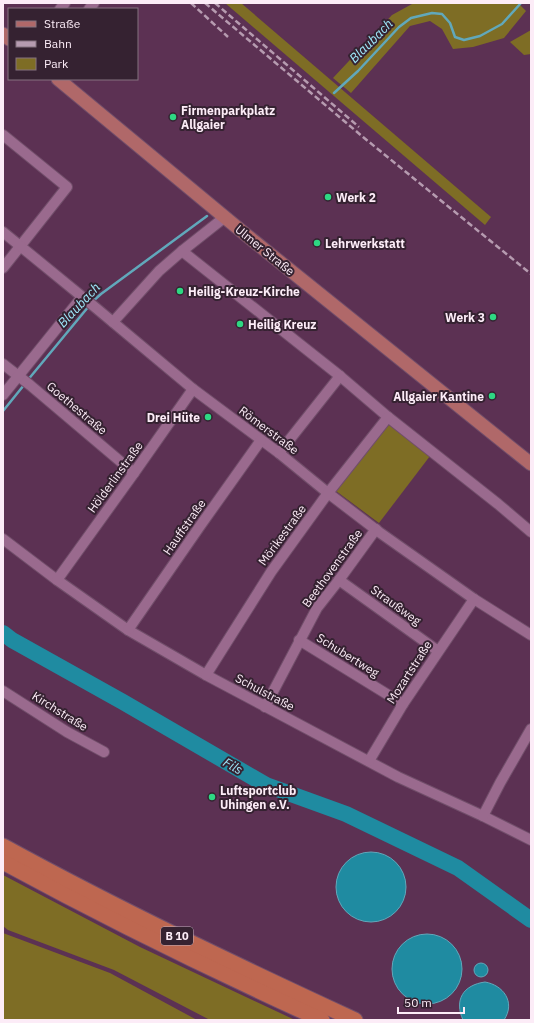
<svg xmlns="http://www.w3.org/2000/svg" width="534" height="1023" font-family="'IBM Plex Sans',sans-serif">
<style>
.green{fill:#7e6d25}
.water{fill:#1f8ba1;stroke:#61a8bb}
.lines{fill:none;stroke-linecap:round;stroke-linejoin:round}
.stream{stroke:#61a8bb;stroke-width:2.5}
.river{stroke:#1f8ba1;stroke-width:16}
.minor-casing{stroke:#714e6a;stroke-width:12}
.major-casing{stroke:#714e6a;stroke-width:15}
.highway-casing{stroke:#714e6a;stroke-width:17}
.minor{stroke:#9a6a8e;stroke-width:10}
.major{stroke:#b06869;stroke-width:13}
.highway{stroke:#be6750;stroke-width:15}
.rail{stroke:#b69bb0;stroke-width:2.5;stroke-dasharray:6 3;stroke-linecap:butt}
.poi-dot{fill:#2ed883;stroke:#352231;stroke-width:1.5}
.labels{text-anchor:middle;dominant-baseline:central;stroke-width:4;stroke-linejoin:round;paint-order:stroke}
.shield{fill:#352231;stroke:#c0afbc;stroke-width:1}
.shield-label{font-size:11px;font-weight:bold;fill:#fcecf7}
.poi-label{font-size:12px;font-weight:bold;fill:#fcecf7;stroke:#352231;text-anchor:start}
.street-label{font-size:12px;fill:#fcecf7;stroke:#352231}
.water-label{font-size:13px;font-style:italic;fill:#9fe8fb;stroke:#352231}
</style>
<rect width="100%" height="100%" fill="#5c3153"/>
<!-- green -->
<g class="green">
<polygon points="225,3 241,3 491,217 485,225"/>
<polygon points="419,3 518,3 526,11 504,38 473,47 453,49 442,29 430,21 410,26 351,93 333,78 392,15 412,4"/>
<polygon points="531,30 531,54 524,55 510,42"/>
<polygon points="388,423 430,456 379,523 336,491"/>
<polygon points="3,875 140,947 295,1020 210,1020 114,970 8,930 3,926"/>
<polygon points="3,933 110,973 197,1020 3,1020"/>
</g>
<!-- water -->
<g class="water">
<circle cx="371" cy="887" r="35"/>
<circle cx="427" cy="969" r="35"/>
<circle cx="481" cy="970" r="7"/>
<path d="M485,982C503,985 516,1002 504,1020H463C454,1000 463,985 485,982Z"/>
</g>
<g class="lines">
<!-- stream -->
<g class="stream">
<polyline points="334,93 358,71 399,27 411,18 432,13 442,14 450,23 455,37 464,40 480,36 502,24 521,3"/>
<polyline points="92,302 101,294 207,216"/>
<polyline points="27,381 89,306"/>
<polyline points="3,411 24,385"/>
</g>
<!-- river -->
<polyline class="river" points="3,633 12,640 123,702 266,785 346,814 458,868 531,920"/>
<!-- minor casing -->
<g class="minor-casing">
<g id="minor">
<polyline points="60,9 65,3"/>
<polyline points="89,9 94,3"/>
<polyline points="3,135 67,187 3,268"/>
<polyline points="3,232 96,308 193,389 279,453 328,493 379,532 474,599 531,635"/>
<polyline points="182,251 340,376 388,417 498,504 531,532"/>
<polyline points="113,322 159,271 182,251 225,217"/>
<polyline points="3,364 30,385 134,473"/>
<polyline points="3,395 82,297"/>
<polyline points="279,453 340,376"/>
<polyline points="3,539 57,580 128,630 206,675 398,777 483,816 531,840"/>
<polyline points="57,580 134,473 193,389"/>
<polyline points="339,580 438,651"/>
<polyline points="128,630 200,526 261,440"/>
<polyline points="299,640 403,704"/>
<polyline points="206,675 271,572 328,493 388,417"/>
<polyline points="3,691 67,732 104,752"/>
<polyline points="265,707 317,608 339,580 376,529"/>
<polyline points="369,761 403,704 474,599"/>
<polyline points="483,816 500,783 531,729"/>
</g>
</g>
<!-- major casing -->
<g class="major-casing">
<g id="major">
<polyline points="3,34 9,39"/>
<polyline points="58,79 245,234 531,464"/>
</g>
</g>
<!-- highway casing -->
<g class="highway-casing">
<g id="highway">
<path d="M3,846C118,909 236,965 355,1020"/>
<path d="M3,862C108,919 214,971 322,1020"/>
</g>
</g>
<!-- minor -->
<use href="#minor" class="minor"/>
<!-- major -->
<use href="#major" class="major"/>
<!-- highway -->
<use href="#highway" class="highway"/>
<!-- rail -->
<g class="rail">
<polyline points="191,3 228,37"/>
<polyline points="205,3 363,137 531,274"/>
<polyline points="215,3 359,127"/>
</g>
</g>
<!-- markers -->
<g class="poi-dot">
<circle cx="173" cy="117" r="4"/>
<circle cx="328" cy="197" r="4"/>
<circle cx="317" cy="243" r="4"/>
<circle cx="180" cy="291" r="4"/>
<circle cx="493" cy="317" r="4"/>
<circle cx="240" cy="324" r="4"/>
<circle cx="492" cy="396" r="4"/>
<circle cx="208" cy="417" r="4"/>
<circle cx="212" cy="797" r="4"/>
</g>
<g class="labels">
<!-- shield labels -->
<rect class="shield" x="161" y="927" width="32" height="18" rx="3"/>
<g class="shield-label">
<text x="177" y="936">B 10</text>
</g>
<!-- poi labels -->
<g class="poi-label">
<text x="181" y="110">Firmenparkplatz<tspan x="181" dy="14">Allgaier</tspan></text>
<text x="336" y="197">Werk 2</text>
<text x="325" y="243">Lehrwerkstatt</text>
<text x="188" y="291">Heilig-Kreuz-Kirche</text>
<text x="485" y="317" text-anchor="end">Werk 3</text>
<text x="248" y="324">Heilig Kreuz</text>
<text x="484" y="396" text-anchor="end">Allgaier Kantine</text>
<text x="200" y="417" text-anchor="end">Drei Hüte</text>
<text x="220" y="790">Luftsportclub<tspan x="220" dy="14">Uhingen e.V.</tspan></text>
</g>
<!-- street labels -->
<g class="street-label">
<text transform="translate(265 250) rotate(39)">Ulmer Straße</text>
<text transform="translate(77 408) rotate(40)">Goethestraße</text>
<text transform="translate(269 430) rotate(37)">Römerstraße</text>
<text transform="translate(115 477) rotate(-54)">Hölderlinstraße</text>
<text transform="translate(184 527) rotate(-55)">Hauffstraße</text>
<text transform="translate(282 535) rotate(-54)">Mörikestraße</text>
<text transform="translate(332 568) rotate(-54)">Beethovenstraße</text>
<text transform="translate(396 605) rotate(36)">Straußweg</text>
<text transform="translate(348 655) rotate(32)">Schubertweg</text>
<text transform="translate(409 672) rotate(-57)">Mozartstraße</text>
<text transform="translate(265 692) rotate(28)">Schulstraße</text>
<text transform="translate(60 711) rotate(32)">Kirchstraße</text>
</g>
<!-- water labels -->
<g class="water-label">
<text transform="translate(371 41) rotate(-45)">Blaubach</text>
<text transform="translate(79 305) rotate(-47)">Blaubach</text>
<text transform="translate(233 766) rotate(30)">Fils</text>
</g>
</g>
<!-- border -->
<rect width="534" height="1023" fill="none" stroke="#fcecf7" stroke-width="8"/>
<!-- legend -->
<rect x="8" y="8" width="130" height="72" fill="#352231" stroke="#857380"/>
<rect x="16" y="21" width="20" height="6" fill="#b06869" stroke="#857380"/>
<text x="44" y="28" font-size="12" fill="#fcecf7">Straße</text>
<rect x="16" y="41" width="20" height="6" fill="#b69bb0" stroke="#857380"/>
<text x="44" y="48" font-size="12" fill="#fcecf7">Bahn</text>
<rect x="16" y="58" width="20" height="12" fill="#7e6d25" stroke="#857380"/>
<text x="44" y="68" font-size="12" fill="#fcecf7">Park</text>
<!-- scale -->
<path d="M398 1007v6h66v-6" fill="none" stroke="#fcecf7" stroke-width="2"/>
<text x="404" y="1007" font-size="12" fill="#fcecf7" stroke="#352231" stroke-width="3" paint-order="stroke">50 m</text>
</svg>
